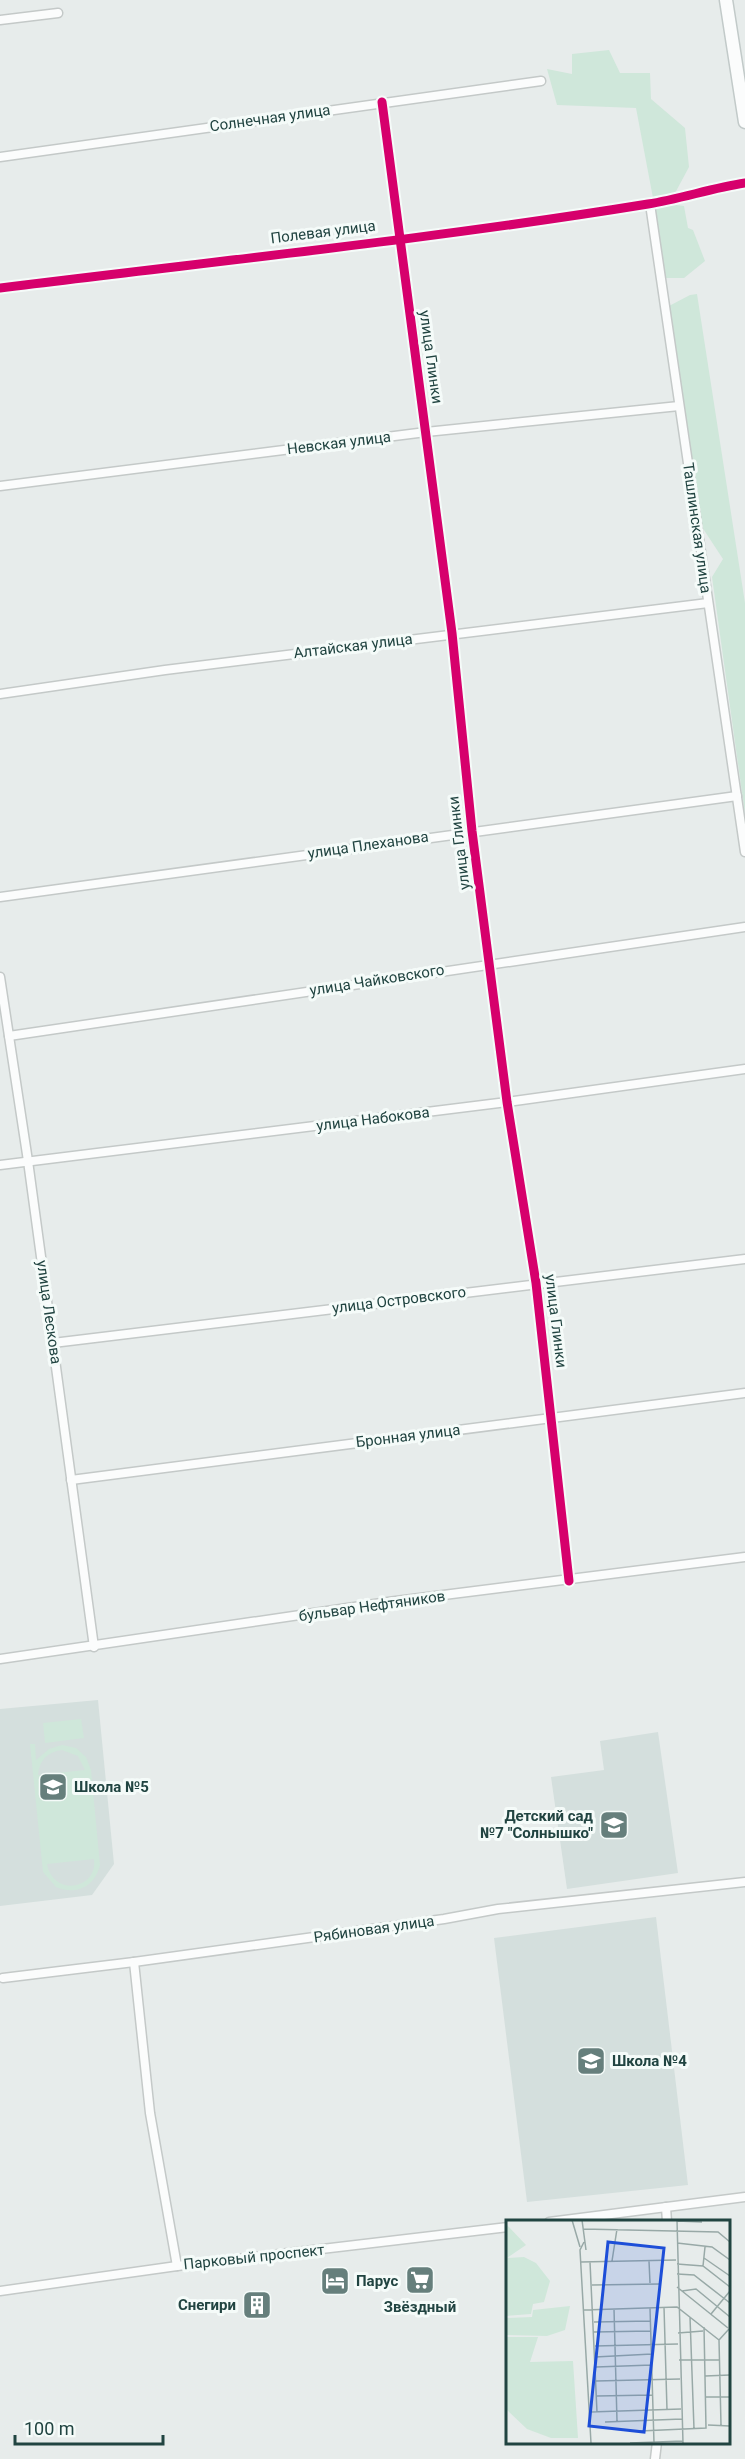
<svg xmlns="http://www.w3.org/2000/svg" width="745" height="2459" font-family="Roboto,sans-serif">
<style>
.built{fill:#d4dfdd}
.green{fill:#cfe7da;fill-rule:evenodd}
.lines{fill:none;stroke-linecap:round;stroke-linejoin:round}
.street-casing{stroke:#c4c9c8;stroke-width:11}
.secondary-casing{stroke:#c2cac9;stroke-width:15}
.street{stroke:#fbfcfc;stroke-width:8}
.secondary{stroke:#fbfcfc;stroke-width:12}
.cycleway-casing{stroke:#f5fbf9;stroke-width:13}
.cycleway{stroke:#d6006c;stroke-width:9}
.labels{text-anchor:middle;dominant-baseline:central;stroke-width:6;stroke-linejoin:round;paint-order:stroke}
.street-label{font-size:15px;fill:#214441;stroke:#f5fbf9}
.poi-label{font-size:15px;font-weight:bold;fill:#214441;stroke:#f5fbf9;text-anchor:start}
.inset-road{fill:none;stroke:#98a9a7;stroke-width:1.5}
.view{fill:#1d4ed8;fill-opacity:0.15;stroke:#1d4ed8;stroke-width:3}
.inset-edge{fill:none;stroke:#214441;stroke-width:3}
</style>
<rect width="100%" height="100%" fill="#e7eceb"/>
<!-- built -->
<g class="built">
<polygon points="98,1700 114,1864 92,1895 0,1906 0,1709"/>
<polygon points="658,1732 678,1873 567,1889 551,1777 604,1770 600,1741"/>
<polygon points="656,1917 688,2185 527,2202 494,1938"/>
</g>
<!-- green -->
<g class="green">
<polygon points="609,50 620,73 650,73 651,99 685,128 689,167 674,195 653,198 636,108 557,105 547,69 572,74 572,54"/>
<polygon points="669,204 684,206 688,228 693,230 705,261 684,278 665,278 655,210"/>
<polygon points="697,294 745,603 745,814 712,577 723,559 702,527 669,306 690,295"/>
<polygon points="81,1719 84,1738 45,1743 43,1723"/>
<path d="M30,1744H35L36,1760L49,1749L62,1745L76,1748L86,1757L91,1770L100,1865C95,1886 77,1896 56,1887L43,1872ZM62,1750L78,1756L85,1770L38,1775C39,1761 47,1752 62,1750ZM94,1859C98,1890 53,1897 47,1864Z"/>
</g>
<g class="lines">
<!-- street casing -->
<g class="street-casing">
<g id="street">
<polyline points="0,20 58,13"/>
<polyline points="382,102 452,633 472,831 507,1102 536,1283 569,1581"/>
<polyline points="0,157 541,81"/>
<polyline points="650,204 745,852"/>
<path d="M0,288C216,261 433,239 648,204C680,199 712,188 745,183"/>
<polyline points="0,486 426,432 679,406"/>
<polyline points="0,694 165,670 708,603"/>
<polyline points="0,897 737,796"/>
<polyline points="0,977 28,1161 94,1647"/>
<polyline points="9,1036 745,927"/>
<polyline points="0,1165 507,1102 745,1069"/>
<polyline points="53,1343 745,1259"/>
<polyline points="71,1480 745,1393"/>
<polyline points="0,1659 388,1602 745,1557"/>
<polyline points="134,1962 150,2113 177,2266"/>
<polyline points="3,1978 134,1962 444,1919 498,1909 745,1882"/>
<polyline points="666,2207 667,2222"/>
<polyline points="549,2222 745,2197"/>
<polyline points="0,2291 177,2266 508,2227"/>
<polyline points="655,2459 657,2442"/>
</g>
</g>
<!-- secondary casing -->
<g class="secondary-casing">
<polyline id="secondary" points="726,0 745,122"/>
</g>
<!-- street -->
<use href="#street" class="street"/>
<!-- secondary -->
<use href="#secondary" class="secondary"/>
<!-- cycleway casing -->
<g class="cycleway-casing">
<g id="cycleway">
<polyline points="382,102 452,633 472,831 507,1102 536,1283 569,1581"/>
<path d="M0,288C216,261 433,239 648,204C680,199 712,188 745,183"/>
</g>
</g>
<!-- cycleway -->
<use href="#cycleway" class="cycleway"/>
</g>
<!-- icons -->
<defs>
<g id="school-square" transform="scale(1.5)"><rect x="-9" y="-9" width="18" height="18" rx="4" fill="#667f7c" stroke="#f5fbf9"/><path d="M0-5L7-2L0 1L-7-2ZM-4 1L0 2.5L4 1V4Q0 6-4 4Z" fill="#fff"/></g>
<g id="supermarket-square" transform="scale(1.5)"><rect x="-9" y="-9" width="18" height="18" rx="4" fill="#667f7c" stroke="#f5fbf9"/><path d="M-6-5.5h2.5l.6 2H6L4.5 2H-2.5L-4.4-4H-6ZM-1.5 3.2a1.3 1.3 0 1 0 .1 0ZM3 3.2a1.3 1.3 0 1 0 .1 0Z" fill="#fff"/></g>
<g id="hotel-square" transform="scale(1.5)"><rect x="-9" y="-9" width="18" height="18" rx="4" fill="#667f7c" stroke="#f5fbf9"/><path d="M-6-4.5h1.5V1H6V5H4.5V3h-9V5H-6ZM-4 0a1.8 1.8 0 1 1 3.6 0ZM.5 0V-2.5h3Q6-2.5 6 0Z" fill="#fff"/></g>
<g id="building-square" transform="scale(1.5)"><rect x="-9" y="-9" width="18" height="18" rx="4" fill="#667f7c" stroke="#f5fbf9"/><path d="M-4-6H4V6H1V3H-1V6H-4ZM-2.5-4.3h1.7v1.8h-1.7ZM.8-4.3h1.7v1.8H.8ZM-2.5-1h1.7V.8h-1.7ZM.8-1h1.7V.8H.8Z" fill="#fff"/></g>
</defs>
<g fill-rule="evenodd">
<use href="#school-square" x="53" y="1787"/>
<use href="#school-square" x="614" y="1825"/>
<use href="#school-square" x="591" y="2061"/>
<use href="#supermarket-square" x="420" y="2280"/>
<use href="#hotel-square" x="335" y="2281"/>
<use href="#building-square" x="257" y="2305"/>
</g>
<g class="labels">
<!-- street labels -->
<g class="street-label">
<text transform="translate(270 118) rotate(-8)">Солнечная улица</text>
<text transform="translate(323 232) rotate(-7)">Полевая улица</text>
<text transform="translate(431 357) rotate(82)">улица Глинки</text>
<text transform="translate(339 443) rotate(-7)">Невская улица</text>
<text transform="translate(697 528) rotate(82)">Ташлинская улица</text>
<text transform="translate(353 646) rotate(-7)">Алтайская улица</text>
<text transform="translate(459 843) rotate(-97)">улица Глинки</text>
<text transform="translate(368 845) rotate(-8)">улица Плеханова</text>
<text transform="translate(377 980) rotate(-9)">улица Чайковского</text>
<text transform="translate(373 1119) rotate(-7)">улица Набокова</text>
<text transform="translate(399 1300) rotate(-7)">улица Островского</text>
<text transform="translate(49 1312) rotate(82)">улица Лескова</text>
<text transform="translate(556 1321) rotate(83)">улица Глинки</text>
<text transform="translate(408 1436) rotate(-7)">Бронная улица</text>
<text transform="translate(372 1606) rotate(-8)">бульвар Нефтяников</text>
<text transform="translate(374 1929) rotate(-8)">Рябиновая улица</text>
<text transform="translate(254 2257) rotate(-6)">Парковый проспект</text>
</g>
<!-- poi labels -->
<g class="poi-label">
<text x="74" y="1787">Школа №5</text>
<text x="593" y="1816" text-anchor="end">Детский сад<tspan x="593" dy="17">№7 "Солнышко"</tspan></text>
<text x="612" y="2061">Школа №4</text>
<text x="356" y="2281">Парус</text>
<text x="236" y="2305" text-anchor="end">Снегири</text>
<text x="420" y="2307" text-anchor="middle">Звёздный</text>
</g>
</g>
<!-- overview -->
<g transform="translate(506 2220)">
<rect width="224" height="224" fill="#e7eceb"/>
<path d="M0,4L20,25L1,38L18,37L30,43L44,61L38,82L27,84L25,94L0,96ZM64,86L59,110L41,116L0,115V98L26,97L27,90ZM0,117H32L24,142L67,141L72,218H45L21,209L0,189Z" fill="#cfe7da"/>
<path class="inset-road" d="M66,0L74,27M76,0L80,30M171,0L177,223M171,1L196,2M77,9L212,12L224,22M78,22L74,30L85,223M171,23L206,27L224,40M198,38L224,56M106,41L111,9M143,41L144,63M75,42L170,40M84,42L91,192M171,44L197,46L224,67M197,46L199,27M171,54L188,55L224,83M86,65L154,64M171,67L176,71L190,69L224,97M176,71L222,108M158,87L161,190M144,88L148,223M108,89L111,201M78,90L171,87L213,120M205,94L224,71M184,97L188,209M88,102L145,101M88,112L145,111M172,113L197,111M89,126L172,124M89,137L146,134M173,140H213M90,147L146,145M199,156L224,155M90,161L174,159M91,176L147,175M200,177H224M84,192L175,189M99,202L176,199M202,205L224,206M215,205L213,120L223,109M134,211L200,208L198,107M124,223L177,221"/>
<path class="view" d="M102,22L158,28L138,212L83,206Z"/>
<rect width="224" height="224" class="inset-edge"/>
</g>
<!-- scale -->
<path d="M15 2435v9h148v-9" fill="none" stroke="#214441" stroke-width="3"/>
<text x="24" y="2435" font-size="18" fill="#214441" stroke="#f5fbf9" stroke-width="4.5" paint-order="stroke">100 m</text>
</svg>
